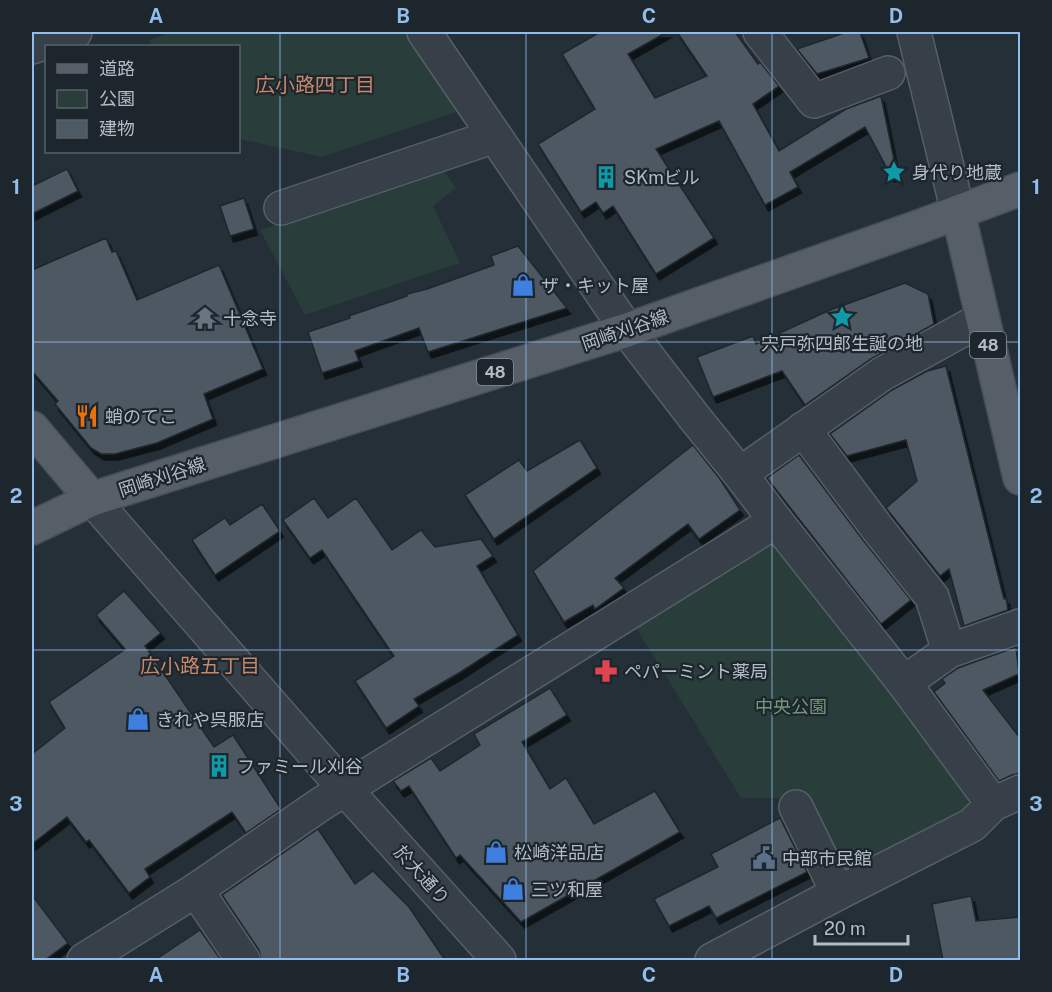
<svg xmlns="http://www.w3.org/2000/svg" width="1052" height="992" font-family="'Public Sans','Noto Sans JP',sans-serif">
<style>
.green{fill:#293d3a}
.building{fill:#4d5963;stroke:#1f272f;stroke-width:1.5;filter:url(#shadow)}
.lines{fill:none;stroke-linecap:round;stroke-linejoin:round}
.minor-casing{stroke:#565e66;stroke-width:36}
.major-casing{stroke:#444c54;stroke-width:36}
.minor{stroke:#374048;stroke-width:33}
.major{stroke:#565f68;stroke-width:33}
.grid{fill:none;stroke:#90beec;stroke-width:1.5;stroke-opacity:0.55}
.labels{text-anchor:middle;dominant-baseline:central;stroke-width:4.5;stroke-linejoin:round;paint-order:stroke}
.shield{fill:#1d252d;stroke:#868e97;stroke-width:1.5}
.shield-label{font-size:16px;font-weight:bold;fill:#b3bbc4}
.poi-label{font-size:18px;fill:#b3bbc4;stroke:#1d252d;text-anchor:start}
.street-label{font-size:18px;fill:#b3bbc4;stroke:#1d252d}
.park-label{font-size:18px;fill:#739777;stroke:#1d252d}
.neighbourhood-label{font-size:20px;fill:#c7886a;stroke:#1d252d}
.neatline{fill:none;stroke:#90beec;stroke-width:2}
.grid-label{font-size:20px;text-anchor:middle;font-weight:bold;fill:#90beec}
</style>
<defs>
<filter id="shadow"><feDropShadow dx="3.5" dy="6" stdDeviation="0" flood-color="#0009"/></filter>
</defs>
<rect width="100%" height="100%" fill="#242f37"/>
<!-- green -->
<g class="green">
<polygon points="171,32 404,32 457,112 322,157 239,139 238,46 151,46 149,40"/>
<polygon points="443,169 456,188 433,206 460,263 305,315 260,230"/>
<polygon points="773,534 968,787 968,810 844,876 799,798 741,798 633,623"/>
</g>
<!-- building -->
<g class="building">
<polygon points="600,32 667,32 628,54 655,98 707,76 677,32 735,32 758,64 760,62 779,86 753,104 779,151 846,109 881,96 897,174 891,176 865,127 790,172 798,187 765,205 719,121 656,149 714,238 656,274 613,206 603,213 596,202 581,212 538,144 595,109 562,54"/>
<polygon points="847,32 860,32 869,58 817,74 797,49"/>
<polygon points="67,169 78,191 32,214 32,186"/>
<polygon points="244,198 254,229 230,236 220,206"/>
<polygon points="106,238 112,252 116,251 137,300 219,265 263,369 204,394 213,419 157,443 115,454 101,454 91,448 55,404 58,401 32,371 32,270"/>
<polygon points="518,246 567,308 428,352 419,328 355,351 359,361 322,373 308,332 350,318 349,316 407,296 407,294 427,289 494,265 491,256"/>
<polygon points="905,283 928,294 934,324 871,359 805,405 782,371 713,397 697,357 753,336 756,344 830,310"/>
<polygon points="946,366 1004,599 1006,598 1008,610 964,626 949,569 940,576 886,508 917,481 906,440 847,456 830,434 892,390 927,371"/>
<polygon points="580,440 597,468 494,539 465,495 519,460 527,471"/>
<polygon points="693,445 720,479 740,510 699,539 688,524 615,578 624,588 595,609 593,605 564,622 533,571"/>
<polygon points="799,455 863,540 911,600 881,624 767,478"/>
<polygon points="314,498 328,518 356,498 392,550 421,530 435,547 481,539 493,556 477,566 518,635 459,673 414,699 419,706 386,728 355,681 394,656 322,550 310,558 283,520"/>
<polygon points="262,504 280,531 215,575 192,540 225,518 230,525"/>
<polygon points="124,591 161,633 145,646 214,747 233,735 281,809 246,833 232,812 145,869 150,877 129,893 89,840 86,842 67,817 32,844 32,754 65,728 49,702 125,649 96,615"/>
<polygon points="1016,647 1019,674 983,690 1020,738 1020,773 1012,775 999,781 934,692 945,683 942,679 958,668"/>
<polygon points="550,688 567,715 522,742 550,789 566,778 594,824 655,791 680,832 521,922 460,855 456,858 409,786 401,791 393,781 431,758 440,771 480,745 474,734"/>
<polygon points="780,818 807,872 716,918 709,906 669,926 654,899 718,867 711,854"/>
<polygon points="318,829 355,884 373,871 409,907 445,960 261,960 259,950 222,895"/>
<polygon points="32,895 68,943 45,960 32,960"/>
<polygon points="971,896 976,921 1020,917 1020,960 943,960 932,904"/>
<polygon points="200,930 221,960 155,960"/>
</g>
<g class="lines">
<!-- minor casing -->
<g class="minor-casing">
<g id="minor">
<polyline points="424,32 627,330 694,417 740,474 776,521 904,683 993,804"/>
<polyline points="760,32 814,101 888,73"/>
<polyline points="914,32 958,212"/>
<polyline points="32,47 75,32"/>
<polyline points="281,208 495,136"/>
<polyline points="803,429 878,529 932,597 949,651"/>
<polyline points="740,474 882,374 982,319"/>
<polyline points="92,499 345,789 499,960"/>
<polyline points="904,683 949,651 1020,626"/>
<polyline points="796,807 838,893"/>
<polyline points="196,890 243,960"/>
<polyline points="84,960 196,890 321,804 776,521"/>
<polyline points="712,960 838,893 972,825 993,804 1020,792"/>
</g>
</g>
<!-- major casing -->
<g class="major-casing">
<g id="major">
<polyline points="958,212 1020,478"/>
<polyline points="32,428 92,499"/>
<polyline points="32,528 92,499 627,330 921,226 1020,189"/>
</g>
</g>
<!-- minor -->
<use href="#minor" class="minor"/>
<!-- major -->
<use href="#major" class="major"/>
</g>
<!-- grid -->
<path class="grid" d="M280,32V960M526,32V960M772,32V960M32,342H1020M32,650H1020"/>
<!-- icons -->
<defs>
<g id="sight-bare" transform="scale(1.8)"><path d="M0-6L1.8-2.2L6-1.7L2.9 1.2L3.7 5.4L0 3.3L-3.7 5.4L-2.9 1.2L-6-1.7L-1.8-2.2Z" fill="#0f9aa8" stroke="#1d252d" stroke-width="2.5" paint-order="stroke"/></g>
<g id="building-bare" transform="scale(1.8)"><path d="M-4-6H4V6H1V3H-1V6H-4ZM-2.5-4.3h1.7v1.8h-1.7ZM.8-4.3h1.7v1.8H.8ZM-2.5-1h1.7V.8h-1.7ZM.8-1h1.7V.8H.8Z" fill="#0f9aa8" stroke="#1d252d" stroke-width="2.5" paint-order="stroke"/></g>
<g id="shop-bare" transform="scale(1.8)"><path d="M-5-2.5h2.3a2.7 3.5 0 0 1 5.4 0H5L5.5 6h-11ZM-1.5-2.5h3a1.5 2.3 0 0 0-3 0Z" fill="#3f7fe0" stroke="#1d252d" stroke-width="2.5" paint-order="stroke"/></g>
<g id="temple-bare" transform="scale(1.8)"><path d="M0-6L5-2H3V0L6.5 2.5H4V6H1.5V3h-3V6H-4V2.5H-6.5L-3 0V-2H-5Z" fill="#6b7280" stroke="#1d252d" stroke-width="2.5" paint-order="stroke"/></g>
<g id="restaurant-bare" transform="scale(1.8)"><path d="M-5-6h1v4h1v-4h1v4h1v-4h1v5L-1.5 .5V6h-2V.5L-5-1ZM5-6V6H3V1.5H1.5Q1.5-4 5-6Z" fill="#e8710a" stroke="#1d252d" stroke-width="2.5" paint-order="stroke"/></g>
<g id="pharmacy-bare" transform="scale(1.8)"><path d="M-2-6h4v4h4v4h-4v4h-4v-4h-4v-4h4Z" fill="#e0444e" stroke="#1d252d" stroke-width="2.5" paint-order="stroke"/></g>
<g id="civic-bare" transform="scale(1.8)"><path d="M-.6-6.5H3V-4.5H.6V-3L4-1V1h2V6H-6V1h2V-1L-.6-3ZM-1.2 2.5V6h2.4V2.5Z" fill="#5c6f8a" stroke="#1d252d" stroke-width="2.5" paint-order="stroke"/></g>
</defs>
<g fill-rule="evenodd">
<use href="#sight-bare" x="894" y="172"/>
<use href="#building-bare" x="606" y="177"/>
<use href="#shop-bare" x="523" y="285"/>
<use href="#sight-bare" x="842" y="317"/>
<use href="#temple-bare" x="205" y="318"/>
<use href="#restaurant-bare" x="87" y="416"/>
<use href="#pharmacy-bare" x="606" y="671"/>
<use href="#shop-bare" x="138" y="719"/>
<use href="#building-bare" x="219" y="766"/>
<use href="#shop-bare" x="496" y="852"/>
<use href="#civic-bare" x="764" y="858"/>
<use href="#shop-bare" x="513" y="889"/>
</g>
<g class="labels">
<!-- shield labels -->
<g class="shield">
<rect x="970" y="332" width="36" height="26" rx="4.5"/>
<rect x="477" y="359" width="36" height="26" rx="4.5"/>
</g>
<g class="shield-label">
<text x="988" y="345">48</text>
<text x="495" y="372">48</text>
</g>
<!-- poi labels -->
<g class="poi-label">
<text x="912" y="172">身代り地蔵</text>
<text x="624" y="177">SKmビル</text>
<text x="541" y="285">ザ・キット屋</text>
<text x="223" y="318">十念寺</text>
<text x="842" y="343" text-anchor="middle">宍戸弥四郎生誕の地</text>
<text x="105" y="416">蛸のてこ</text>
<text x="624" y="671">ペパーミント薬局</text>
<text x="156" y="719">きれや呉服店</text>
<text x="237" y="766">ファミール刈谷</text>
<text x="514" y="852">松崎洋品店</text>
<text x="782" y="858">中部市民館</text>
<text x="531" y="889">三ツ和屋</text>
</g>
<!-- street labels -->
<g class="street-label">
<text transform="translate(625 330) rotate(-19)">岡崎刈谷線</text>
<text transform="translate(162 477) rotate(-18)">岡崎刈谷線</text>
<text transform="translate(422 875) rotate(48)">於大通り</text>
</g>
<!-- park labels -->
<g class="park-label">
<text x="791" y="706">中央公園</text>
</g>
<!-- neighbourhood labels -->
<g class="neighbourhood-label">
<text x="315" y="85">広小路四丁目</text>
<text x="200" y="666">広小路五丁目</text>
</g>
</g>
<!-- border -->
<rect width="1052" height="992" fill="none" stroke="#1d252d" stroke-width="66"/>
<!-- legend -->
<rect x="45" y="45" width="195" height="108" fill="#1d252d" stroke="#596169" stroke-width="1.5"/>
<rect x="57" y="64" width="30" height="9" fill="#565f68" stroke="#596169" stroke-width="1.5"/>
<text x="99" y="75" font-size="18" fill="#b3bbc4">道路</text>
<rect x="57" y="90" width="30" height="18" fill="#293d3a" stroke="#596169" stroke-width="1.5"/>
<text x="99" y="105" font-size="18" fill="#b3bbc4">公園</text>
<rect x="57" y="120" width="30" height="18" fill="#4d5963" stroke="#596169" stroke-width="1.5"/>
<text x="99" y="135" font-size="18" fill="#b3bbc4">建物</text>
<!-- scale -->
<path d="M815 935v9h93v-9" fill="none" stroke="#b3bbc4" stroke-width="3"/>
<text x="824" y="935" font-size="18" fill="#b3bbc4" stroke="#1d252d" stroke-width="4.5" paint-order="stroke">20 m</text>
<rect x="33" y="33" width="986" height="926" class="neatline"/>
<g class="grid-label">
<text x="156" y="23">A</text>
<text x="403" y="23">B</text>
<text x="649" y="23">C</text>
<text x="896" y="23">D</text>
<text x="16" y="194">1</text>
<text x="1036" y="194">1</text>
<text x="16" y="503">2</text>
<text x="1036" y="503">2</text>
<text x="16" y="811">3</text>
<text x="1036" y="811">3</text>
<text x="156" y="982">A</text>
<text x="403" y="982">B</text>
<text x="649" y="982">C</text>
<text x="896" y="982">D</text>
</g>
</svg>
